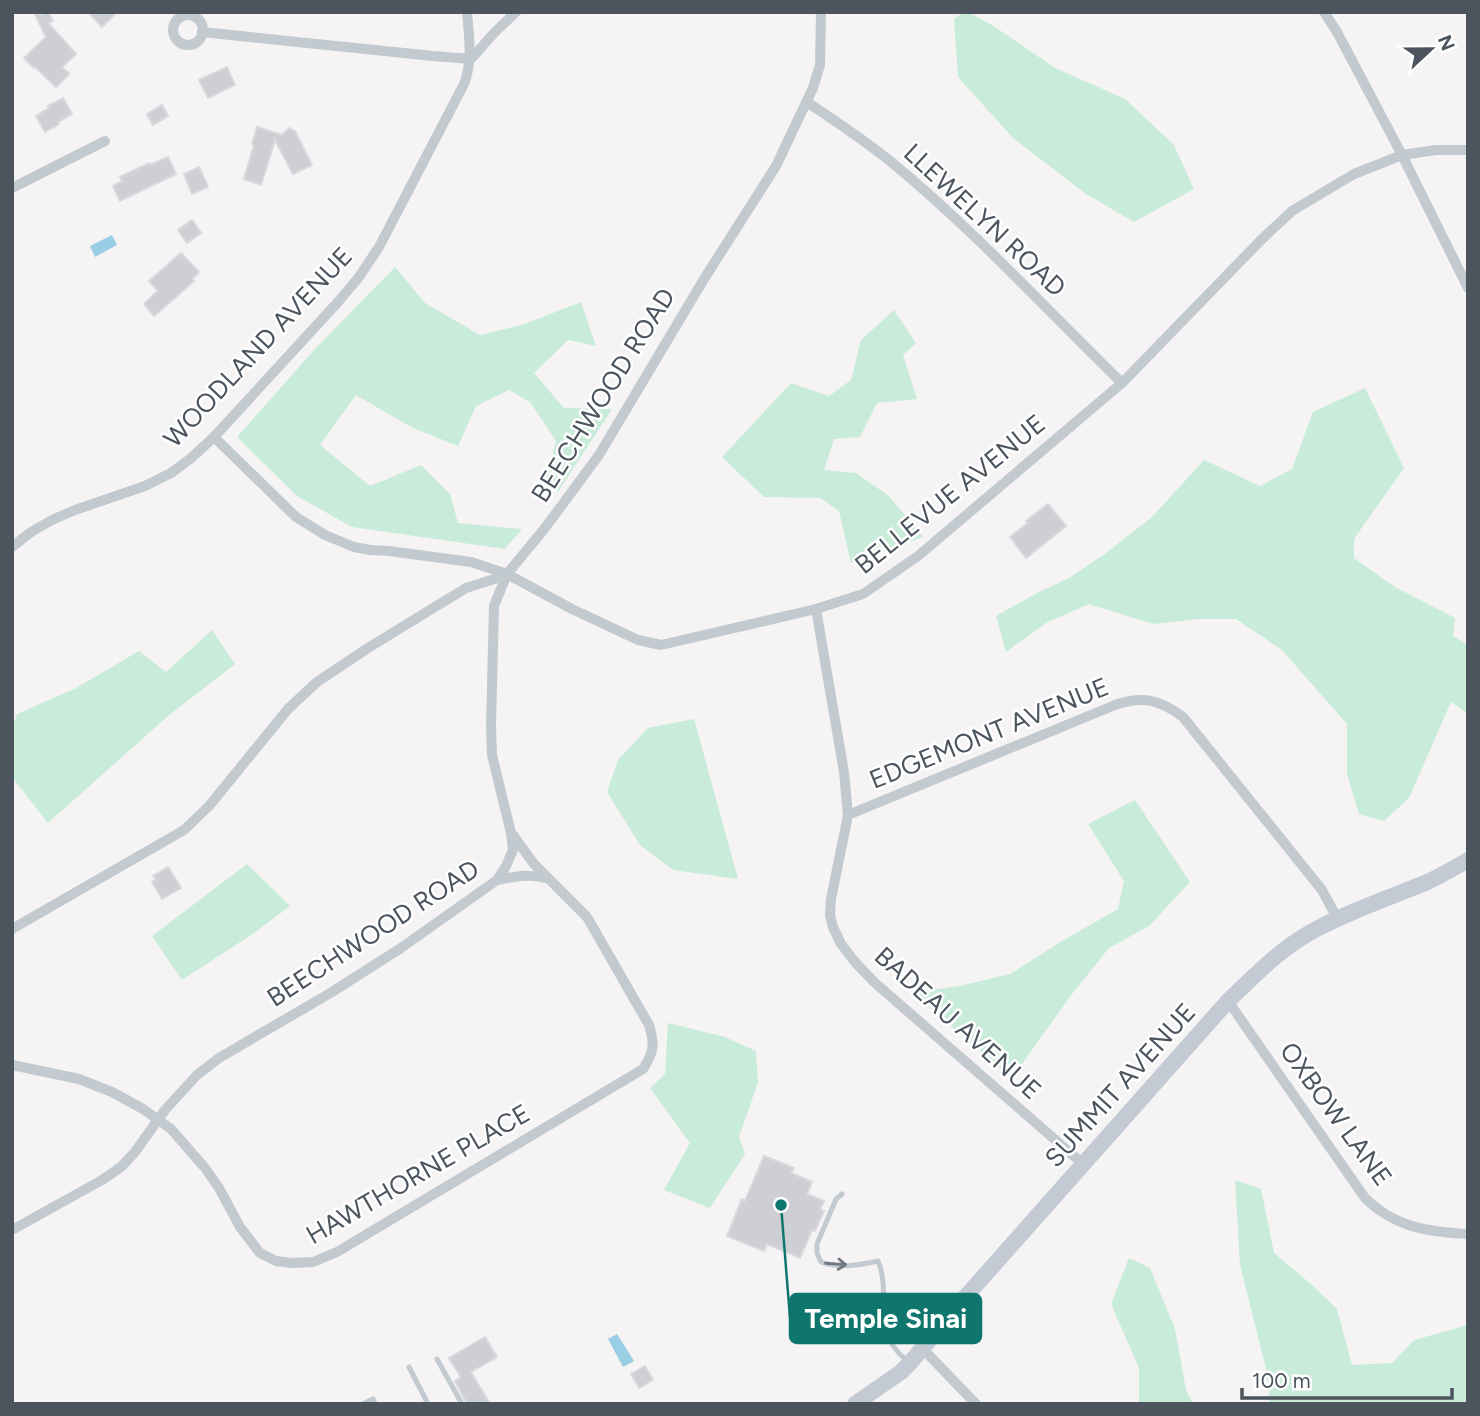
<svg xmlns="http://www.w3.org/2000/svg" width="1480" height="1416" font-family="Figtree,sans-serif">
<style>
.green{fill:#c8ecd9}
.water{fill:#9acee4}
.building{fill:#cdcfd4;stroke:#d8d9dd;stroke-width:2}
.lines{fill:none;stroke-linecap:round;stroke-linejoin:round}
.lane{stroke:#c2c9cf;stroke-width:5}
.street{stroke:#c2c9cf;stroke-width:10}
.secondary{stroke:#c3cad4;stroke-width:16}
.oneway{stroke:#6f7780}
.labels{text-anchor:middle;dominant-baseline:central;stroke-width:5;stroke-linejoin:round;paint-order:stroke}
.street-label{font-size:26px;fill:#4c545e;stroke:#fff}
.leader{fill:none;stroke:#0f766e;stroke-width:2.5}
.callout-dot{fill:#0f766e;stroke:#fff;stroke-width:2.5}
.callout{fill:#0f766e;stroke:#0f766e;stroke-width:2.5}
.callout-label{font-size:28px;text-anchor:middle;font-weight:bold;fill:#fff}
</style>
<rect width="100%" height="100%" fill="#f5f3f3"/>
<!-- green -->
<g class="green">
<polygon points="964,12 968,12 995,27 1055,68 1125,99 1174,145 1194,189 1134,222 1086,194 1013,138 958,77 954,19"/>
<polygon points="395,267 425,303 480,335 522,325 581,302 596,346 568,340 534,373 564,408 612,409 558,492 545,480 556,441 530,402 509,390 476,406 458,446 411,427 356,395 320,445 370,486 421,465 450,494 458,523 522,529 505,549 352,527 297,496 237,437 314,350"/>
<polygon points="894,310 916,343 903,355 917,399 877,403 860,437 834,439 824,470 856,473 889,496 923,537 851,563 839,511 820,498 764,497 722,457 791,383 829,396 851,380 861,340"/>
<polygon points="1365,388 1404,468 1354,539 1354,558 1395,587 1455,618 1453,636 1468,645 1468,714 1451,702 1409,798 1384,821 1359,814 1347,774 1347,724 1282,650 1236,619 1199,619 1153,624 1089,604 1046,623 1006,652 996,616 1035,594 1069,578 1106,553 1152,517 1204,460 1260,486 1292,469 1313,412"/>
<polygon points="212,630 235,664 168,716 48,823 12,777 12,730 17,714 76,688 139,651 166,672"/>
<polygon points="694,719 738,879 673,870 640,845 607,792 618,760 648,728"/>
<polygon points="1135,800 1190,882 1149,926 1109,948 1072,994 1012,1078 912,993 959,986 1010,974 1062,941 1118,909 1124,881 1088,824"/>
<polygon points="247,864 290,906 254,933 182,980 152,936"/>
<polygon points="668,1023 725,1037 756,1051 758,1082 739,1137 745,1154 710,1208 664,1190 690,1143 650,1088 665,1074"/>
<polygon points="1235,1180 1261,1189 1274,1253 1312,1285 1337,1309 1352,1365 1392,1363 1414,1340 1468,1325 1468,1404 1270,1404 1267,1373 1240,1265"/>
<polygon points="1129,1258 1150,1268 1175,1329 1186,1390 1193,1404 1139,1404 1139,1368 1111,1304"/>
</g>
<!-- water -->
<g class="water">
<polygon points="112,235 117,245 95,257 90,246"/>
<polygon points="617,1334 634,1361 623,1367 608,1339"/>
</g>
<!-- building -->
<g class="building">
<polygon points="34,12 38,12 40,15 48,12 53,21 48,23 76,54 62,67 69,74 56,87 35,67 34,68 24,58 46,37"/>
<polygon points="88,12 117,12 102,27"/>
<polygon points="227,67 235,85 208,98 199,80"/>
<polygon points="63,98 72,114 58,122 59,124 45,132 36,116 49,108 48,106"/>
<polygon points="162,105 168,116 153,125 147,114"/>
<polygon points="257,127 282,135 289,128 295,131 312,165 293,174 275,140 261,185 244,179 254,145 252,144"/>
<polygon points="168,157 176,174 120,201 113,186 122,181 120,177 149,163 150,165"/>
<polygon points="199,167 208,187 192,194 184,174"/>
<polygon points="192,220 201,233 187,243 178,230"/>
<polygon points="181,253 199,272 192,279 194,281 154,316 144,304 158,291 149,281"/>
<polygon points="1048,504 1066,526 1026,558 1010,537 1028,523 1026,521"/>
<polygon points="168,867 181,888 162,899 152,882 156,879 153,876"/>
<polygon points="764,1156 794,1168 791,1173 812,1182 807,1194 824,1201 820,1209 824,1211 815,1231 812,1230 800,1258 767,1244 764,1251 727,1236 742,1199 745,1201"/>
<polygon points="485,1337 497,1357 471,1372 490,1404 467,1404 455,1381 461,1377 449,1358"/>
<polygon points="645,1366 653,1380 639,1388 631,1374"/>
</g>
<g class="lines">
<!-- lane -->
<g class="lane">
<path d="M842,1194L836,1199L817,1244V1253L821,1262C838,1269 860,1265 878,1261C894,1302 865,1324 907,1361"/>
<polyline points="437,1359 462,1404"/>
<polyline points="409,1367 428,1404"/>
<polyline points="363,1404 373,1399 375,1404"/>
</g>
<!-- street -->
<g class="street">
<polyline points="1324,12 1337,32 1402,155 1468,288"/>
<circle cx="188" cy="30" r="15"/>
<polyline points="202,32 433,56 471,59 495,32 516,12"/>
<path d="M807,102C835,121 863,139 890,161C973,229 1045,308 1122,383"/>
<polyline points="12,188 105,141"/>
<polyline points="214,437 296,517 325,535 354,547 370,550 389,551 471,562 507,574 572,609 638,640 661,645 816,609 863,594 918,556 1122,383 1262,239 1292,211 1354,174 1402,155 1436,150 1468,150"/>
<path d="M12,547L31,532L52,520L75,510L145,486L171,473L190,459L214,437L338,302L359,277L379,247L464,84C473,61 469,37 467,12"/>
<polyline points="816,609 844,772 848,815 831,899 830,915 833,927 841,944 855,962 874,982 1083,1164"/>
<path d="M848,815L1115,705C1143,695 1160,700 1183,717L1322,890L1337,918"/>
<path d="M497,880C514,877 529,873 545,878"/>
<polyline points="12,929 184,830 209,806 288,709 317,682 368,648 466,588 507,575"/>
<path d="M1228,1001L1365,1198C1394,1227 1428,1232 1468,1234"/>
<path d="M12,1065L79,1079L112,1092L143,1109L171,1129L205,1168L219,1188L240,1227L260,1253L276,1261L292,1263L313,1262L337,1252L643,1069C654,1052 655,1045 649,1025L587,917L534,864L513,835"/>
<polyline points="12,1230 102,1180 121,1167 135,1152 165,1110 197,1075 219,1058 332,992 401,948 497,880 506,866 513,850 511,833 492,755 491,727 494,606 507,574 545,528 599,455 704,279 776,166 813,88 820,65 821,12"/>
<polyline points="922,1348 976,1404"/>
</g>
<!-- secondary -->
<path class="secondary" d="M855,1404L901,1372L910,1363L968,1294L1228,1001C1254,976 1279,950 1311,932C1347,912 1386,899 1425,883C1439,877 1454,868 1468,860"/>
</g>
<!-- one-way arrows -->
<defs><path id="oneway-shaft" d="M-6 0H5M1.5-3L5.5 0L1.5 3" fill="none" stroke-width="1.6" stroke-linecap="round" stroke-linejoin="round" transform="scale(1.75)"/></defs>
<use class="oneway" href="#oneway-shaft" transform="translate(836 1264) rotate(4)"/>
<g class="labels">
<!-- street labels -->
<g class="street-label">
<text transform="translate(985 220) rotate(43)">LLEWELYN ROAD</text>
<text transform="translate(258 347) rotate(-47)">WOODLAND AVENUE</text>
<text transform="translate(603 395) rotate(-58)">BEECHWOOD ROAD</text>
<text transform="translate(950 494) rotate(-39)">BELLEVUE AVENUE</text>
<text transform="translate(989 733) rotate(-22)">EDGEMONT AVENUE</text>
<text transform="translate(373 933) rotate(-33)">BEECHWOOD ROAD</text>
<text transform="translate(958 1023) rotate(42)">BADEAU AVENUE</text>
<text transform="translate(1120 1085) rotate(-48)">SUMMIT AVENUE</text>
<text transform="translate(1336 1114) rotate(54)">OXBOW LANE</text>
<text transform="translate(418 1174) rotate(-30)">HAWTHORNE PLACE</text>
</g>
</g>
<!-- callouts -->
<path class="leader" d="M781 1205L790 1318"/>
<circle class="callout-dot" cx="781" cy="1205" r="7"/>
<rect class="callout" x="790" y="1294" width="191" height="49" rx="7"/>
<g class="callout-label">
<text x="886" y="1328">Temple Sinai</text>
</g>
<!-- border -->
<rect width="1480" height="1416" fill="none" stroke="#4c545e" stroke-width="28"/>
<!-- north arrow -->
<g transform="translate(1431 49) rotate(68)" stroke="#ffffff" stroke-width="5" paint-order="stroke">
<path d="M0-5L12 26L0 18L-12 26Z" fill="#4c545e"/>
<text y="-10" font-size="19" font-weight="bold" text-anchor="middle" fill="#4c545e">N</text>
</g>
<!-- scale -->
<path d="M1242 1388v10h210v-10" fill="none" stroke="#4c545e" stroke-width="3.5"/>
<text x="1252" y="1388" font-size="21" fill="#4c545e" stroke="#ffffff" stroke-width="5" paint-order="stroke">100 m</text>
</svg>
